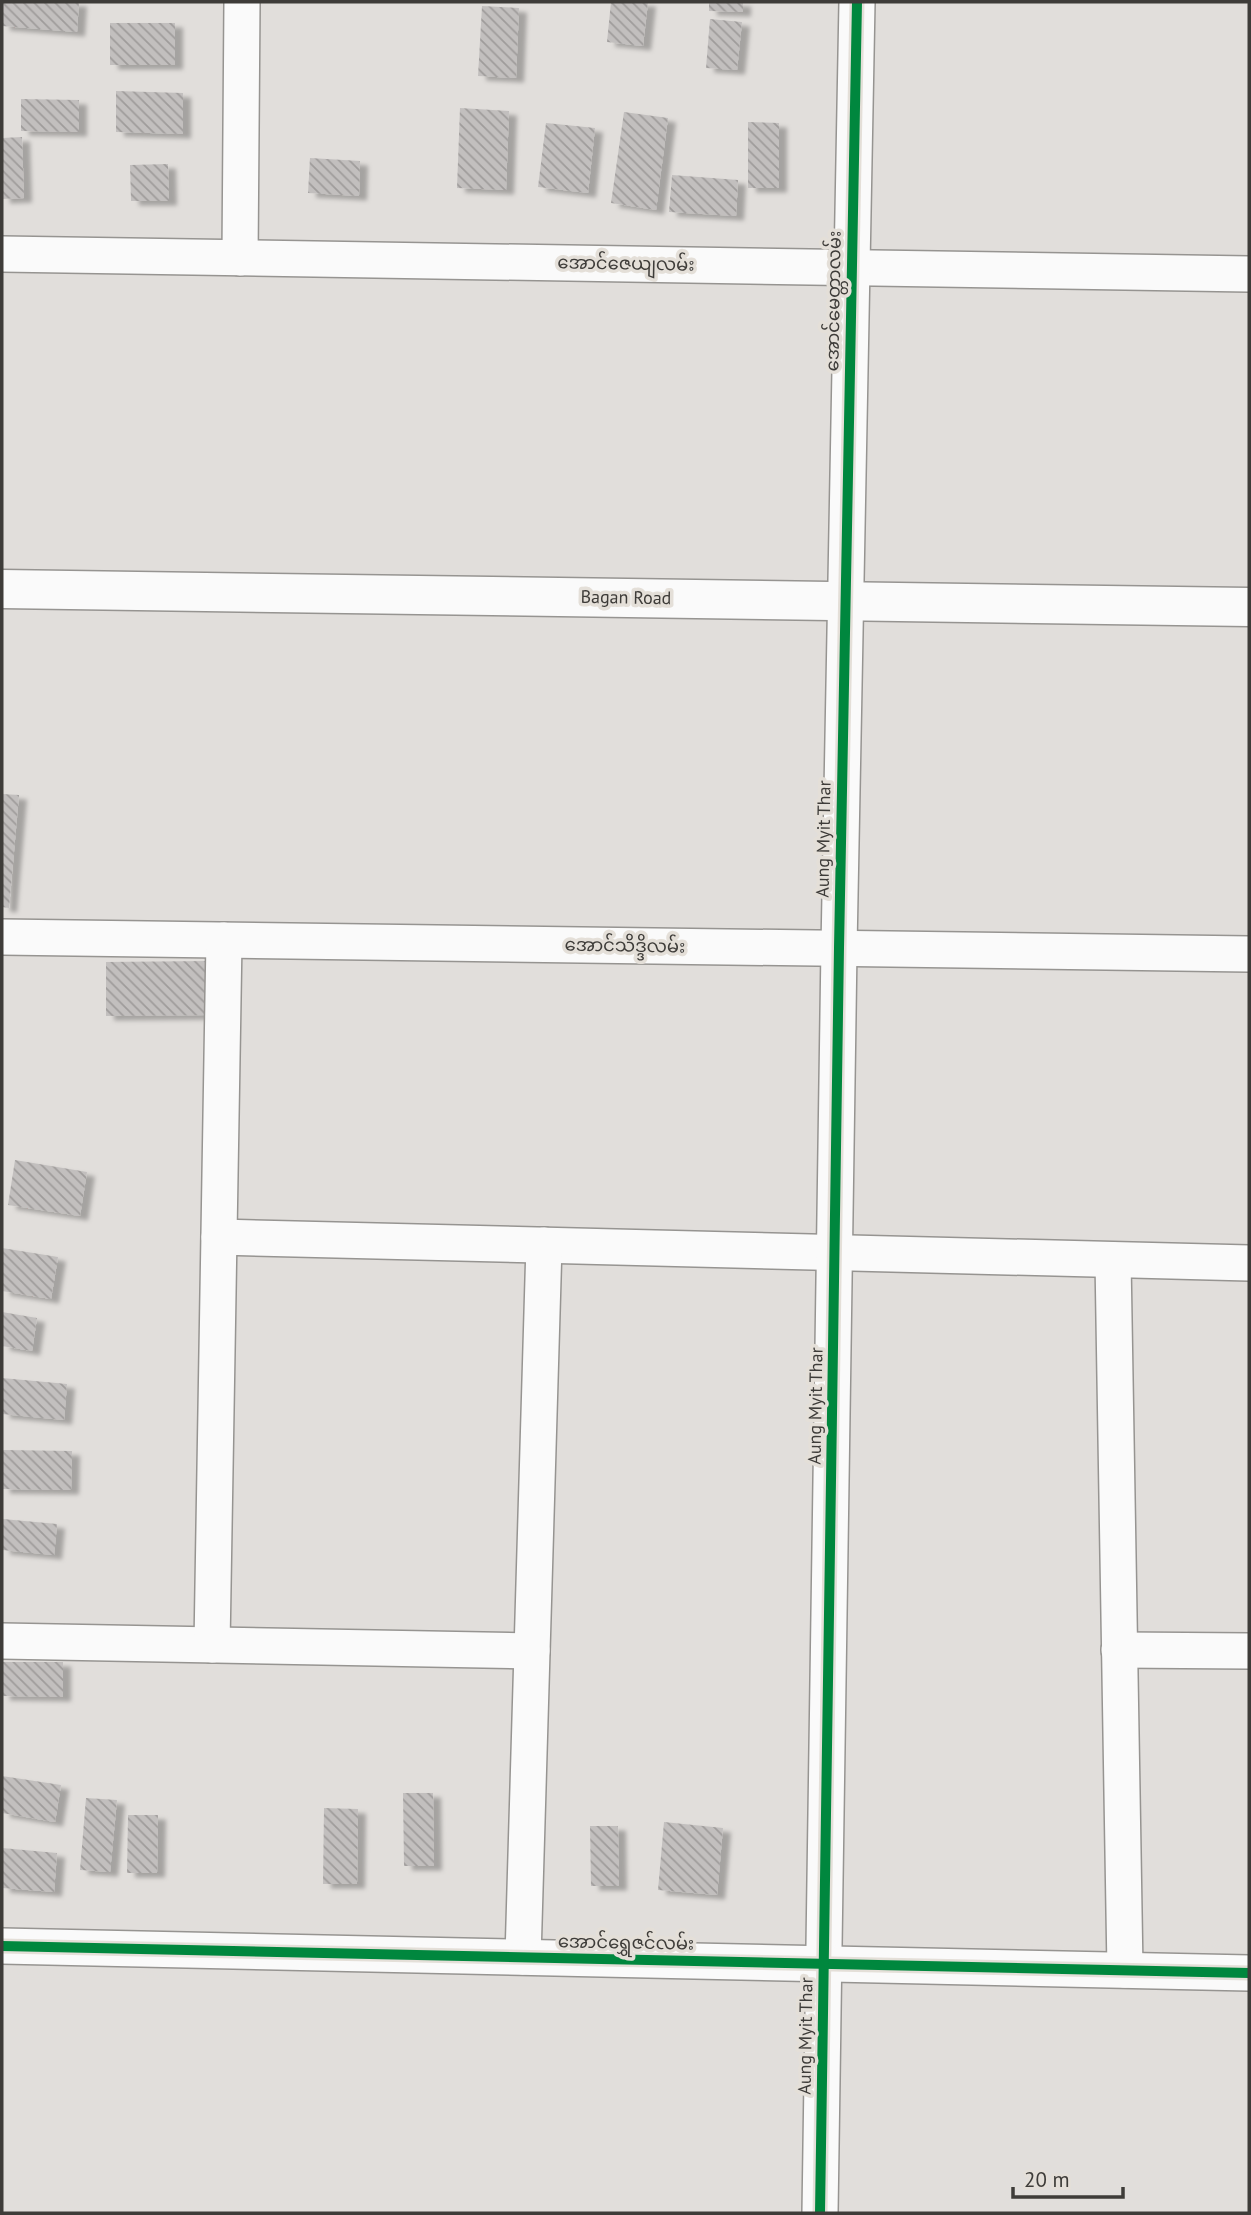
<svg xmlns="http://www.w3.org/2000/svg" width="1251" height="2215" font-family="'PT Sans','Noto Sans Myanmar',sans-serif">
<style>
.building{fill:url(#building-back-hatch);filter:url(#shadow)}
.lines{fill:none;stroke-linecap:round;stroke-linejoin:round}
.minor-casing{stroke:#969491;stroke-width:38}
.tertiary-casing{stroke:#969491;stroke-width:41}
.minor{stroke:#fafafa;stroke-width:35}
.tertiary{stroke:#fafafa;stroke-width:38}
.cycleway-casing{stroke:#e4dfd8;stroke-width:15}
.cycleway{stroke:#00873e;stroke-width:10}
.labels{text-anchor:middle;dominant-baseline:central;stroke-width:7;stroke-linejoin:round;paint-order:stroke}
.street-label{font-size:18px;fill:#3e3c39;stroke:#e4dfd8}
</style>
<defs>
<pattern id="building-back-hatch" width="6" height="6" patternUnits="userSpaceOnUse" patternTransform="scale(1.75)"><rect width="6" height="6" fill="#c2bfbe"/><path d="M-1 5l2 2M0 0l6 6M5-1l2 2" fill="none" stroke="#9f9c9b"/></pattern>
<filter id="shadow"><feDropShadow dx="8" dy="4.5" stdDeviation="2" flood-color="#0004"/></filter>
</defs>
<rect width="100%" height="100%" fill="#e1dedb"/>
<!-- building -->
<g class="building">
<polygon points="2,2 79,2 77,32 2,26"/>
<polygon points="611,2 648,2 643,46 607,42"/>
<polygon points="709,2 743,2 743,12 709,11"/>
<polygon points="482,6 519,8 516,78 478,76"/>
<polygon points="710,19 742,22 737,70 706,68"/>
<rect x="110" y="23" width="65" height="42"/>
<polygon points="116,91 183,93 183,134 116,132"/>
<polygon points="21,99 79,100 79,132 21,131"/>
<polygon points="460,108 509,111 506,190 457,188"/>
<polygon points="624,112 668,118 656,210 611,203"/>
<polygon points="748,122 779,123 779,188 748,188"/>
<polygon points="546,123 595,128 588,193 538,187"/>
<polygon points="22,137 24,198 2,199 2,138"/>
<polygon points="310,158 360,161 359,196 308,193"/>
<polygon points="168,164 169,201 131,201 130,165"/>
<polygon points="672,175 738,180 736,216 669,212"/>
<polygon points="2,794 19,795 9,908 2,907"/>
<polygon points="208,961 209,1015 106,1016 106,962"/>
<polygon points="15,1160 87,1172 80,1216 8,1205"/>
<polygon points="2,1248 58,1257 51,1299 2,1291"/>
<polygon points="2,1312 37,1318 32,1351 2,1346"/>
<polygon points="2,1378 67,1384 64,1420 2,1414"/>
<polygon points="2,1450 72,1451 71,1490 2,1489"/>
<polygon points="3,1519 57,1524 54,1555 2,1550"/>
<polygon points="2,1662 63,1662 63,1697 2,1696"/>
<polygon points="2,1776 61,1785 55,1822 2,1813"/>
<polygon points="403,1793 433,1793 434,1866 404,1866"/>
<polygon points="86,1798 117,1800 110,1872 80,1870"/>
<polygon points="324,1808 358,1809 357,1884 323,1884"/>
<polygon points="128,1815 158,1815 157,1873 127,1873"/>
<polygon points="664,1822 723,1828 717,1895 658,1890"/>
<polygon points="590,1826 618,1826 619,1886 591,1886"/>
<polygon points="2,1848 57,1853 54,1892 2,1888"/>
</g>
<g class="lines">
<!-- minor casing -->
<g class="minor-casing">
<g id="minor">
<polyline points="2,254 1249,274"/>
<polyline points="240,258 242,2"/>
<polyline points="2,937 1249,954"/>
<polyline points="219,1237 1249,1263"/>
<polyline points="1113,1260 1125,1970"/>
<polyline points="2,1641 532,1651"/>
<polyline points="212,1645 224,940"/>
<polyline points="1119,1650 1249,1651"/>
<polyline points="2,1946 1249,1973"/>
<polyline points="523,1957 544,1245"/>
<polyline points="820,2213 839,948 857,2"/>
</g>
</g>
<!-- tertiary casing -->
<g class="tertiary-casing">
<polyline id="tertiary" points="2,589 1249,607"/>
</g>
<!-- minor -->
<use href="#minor" class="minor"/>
<!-- tertiary -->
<use href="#tertiary" class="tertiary"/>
<!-- cycleway casing -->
<g class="cycleway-casing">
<g id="cycleway">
<polyline points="2,1946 1249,1973"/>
<polyline points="820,2213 839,948 857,2"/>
</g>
</g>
<!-- cycleway -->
<use href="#cycleway" class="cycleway"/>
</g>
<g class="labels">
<!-- street labels -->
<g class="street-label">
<text transform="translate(626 263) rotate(1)">အောင်ဇေယျလမ်း</text>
<text transform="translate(833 301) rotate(-89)">အောင်မေတ္တာလမ်း</text>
<text transform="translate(626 597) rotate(1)">Bagan Road</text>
<text transform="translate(823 839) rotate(-89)">Aung Myit Thar</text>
<text transform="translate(625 945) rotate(1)">အောင်သိဒ္ဒိလမ်း</text>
<text transform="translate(815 1406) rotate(-89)">Aung Myit Thar</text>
<text transform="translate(626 1942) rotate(1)">အောင်ရွှေဇင်လမ်း</text>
<text transform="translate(805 2036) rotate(-89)">Aung Myit Thar</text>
</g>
</g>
<!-- border -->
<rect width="1251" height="2215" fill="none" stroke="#3e3c39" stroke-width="7"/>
<!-- scale -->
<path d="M1013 2187v10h110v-10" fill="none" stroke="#3e3c39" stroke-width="3.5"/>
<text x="1024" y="2187" font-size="21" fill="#3e3c39" stroke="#e4dfd8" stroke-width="5" paint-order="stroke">20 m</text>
</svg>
